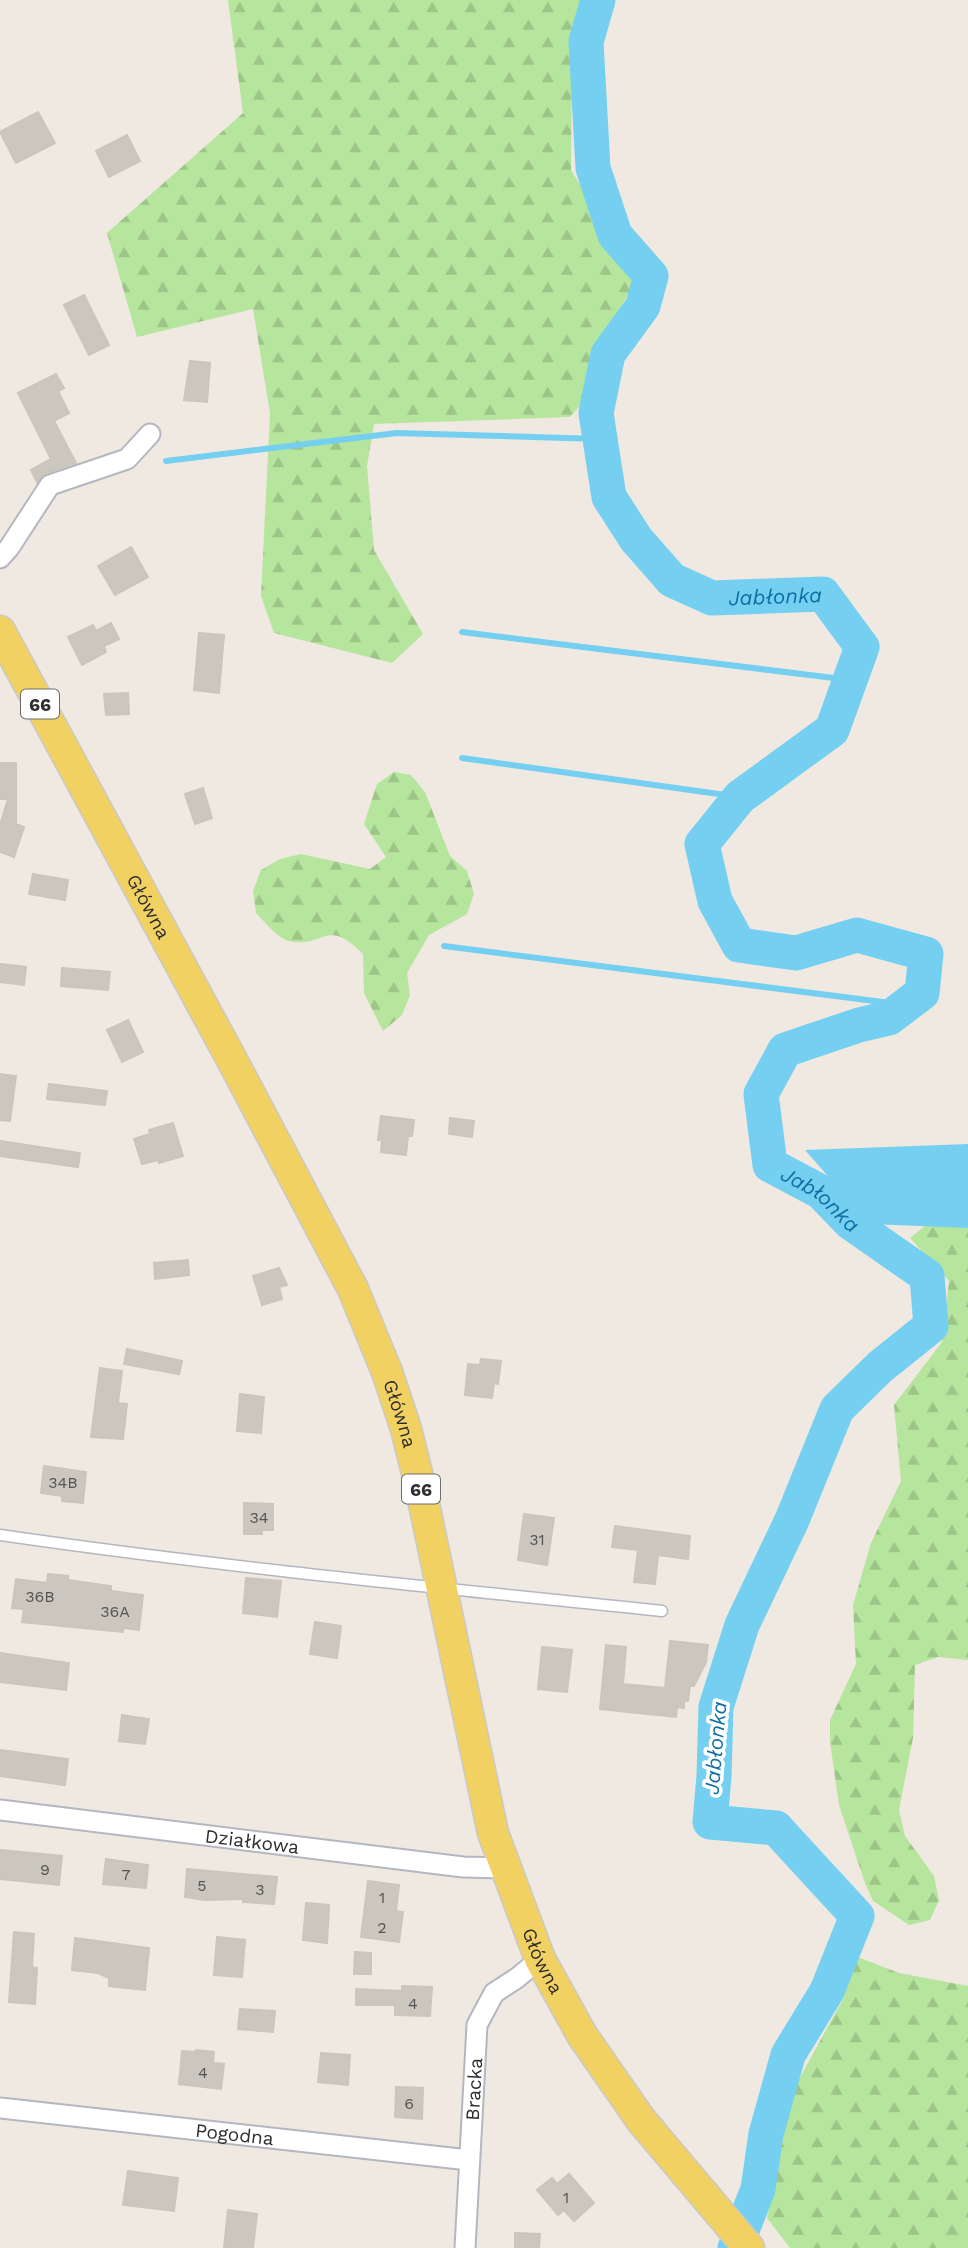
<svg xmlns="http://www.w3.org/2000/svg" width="968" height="2248" font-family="'Work Sans',sans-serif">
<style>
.forest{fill:url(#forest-firs)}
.water{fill:#75cff0}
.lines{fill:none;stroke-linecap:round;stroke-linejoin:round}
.stream{stroke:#75cff0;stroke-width:6}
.river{stroke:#75cff0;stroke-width:35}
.building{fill:#cbc7bf;stroke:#cbc5ba;stroke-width:2}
.service-casing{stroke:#b4b7c1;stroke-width:13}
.minor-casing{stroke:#b4b7c1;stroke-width:23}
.primary-casing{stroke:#c9c9c9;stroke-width:33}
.service{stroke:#fff;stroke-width:10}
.minor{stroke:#fff;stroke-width:19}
.primary{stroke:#f2d163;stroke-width:30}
.labels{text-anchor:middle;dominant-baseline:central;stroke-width:7;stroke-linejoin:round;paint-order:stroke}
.number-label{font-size:16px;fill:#555452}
.shield{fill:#fff;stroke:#6d6d6d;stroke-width:2}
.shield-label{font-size:18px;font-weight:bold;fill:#2e2e2e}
.street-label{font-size:19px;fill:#2e2e2e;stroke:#fff}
.water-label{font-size:21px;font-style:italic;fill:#0d6fa3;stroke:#fff}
</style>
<defs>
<pattern id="forest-firs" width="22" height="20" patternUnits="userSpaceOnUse" patternTransform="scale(1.75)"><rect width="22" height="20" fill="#b6e59e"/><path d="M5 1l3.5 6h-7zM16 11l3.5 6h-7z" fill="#9dc588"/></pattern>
</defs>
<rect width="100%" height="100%" fill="#efe9e1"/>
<!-- forest -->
<g class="forest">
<polygon points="228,0 584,0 572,61 571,170 625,258 634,286 594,348 591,393 570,417 374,424 367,466 374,550 423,634 392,663 274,633 261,596 270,413 253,309 137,337 107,233 243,113"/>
<path d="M394,772L411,775L425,792L450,856L467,871L474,894L467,914L429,935L407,973L410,995L402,1015L383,1031L364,993L363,954C326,916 324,949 289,941C278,939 264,921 256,913L253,891L261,870L280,859L301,854L370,869L386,857L364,824L377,784Z"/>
<polygon points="926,1225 968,1228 968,1660 938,1657 915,1665 913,1738 899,1810 905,1836 934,1876 939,1900 930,1920 909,1925 873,1901 865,1883 839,1805 830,1742 830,1720 856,1664 853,1605 871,1543 901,1481 894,1405 942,1342 949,1281 910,1238"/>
<polygon points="855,1956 899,1973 968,1986 968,2248 790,2248 767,2218 792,2092 843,1999"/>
</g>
<!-- water -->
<polygon class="water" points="968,1144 968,1228 870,1224 805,1150"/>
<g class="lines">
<!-- stream -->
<g class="stream">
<polyline points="166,461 397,433 600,439"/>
<polyline points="462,632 850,680"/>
<polyline points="462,758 740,797"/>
<polyline points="444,946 906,1005"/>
</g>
<!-- river -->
<path class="river" id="s1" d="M598,0L586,42L593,168L615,235L651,276L643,306L608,354L596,413L609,497L636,539L672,580L712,598L823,594L862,647L832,730L740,797L702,844L715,901L739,945L796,953L857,935L926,954L922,993L889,1018L859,1025L785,1050L761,1094L770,1165L821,1192L851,1223L927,1276L931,1326L880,1367L837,1409L792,1520L742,1625L716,1707L714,1776L710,1822L776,1828L857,1916L827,1991L788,2055L766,2134L758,2189L735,2248"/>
</g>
<!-- building -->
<g class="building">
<polygon points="38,112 55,143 16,163 0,132"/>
<polygon points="127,135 140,161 109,177 96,151"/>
<polygon points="84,295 109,345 89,355 64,305"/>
<polygon points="190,361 210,363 207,402 184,400"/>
<polygon points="56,374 64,388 58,391 69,413 54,421 76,463 46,473 37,482 31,470 51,459 18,393"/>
<polygon points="131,547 148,577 115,595 98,566"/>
<polygon points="111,623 119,639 104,646 106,652 82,665 68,637 93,625 96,631"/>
<polygon points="199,633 224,635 219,693 194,690"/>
<polygon points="128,693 129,714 106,715 104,694"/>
<polygon points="0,763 16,763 16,824 24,827 14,857 0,852 0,825 8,799 0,799"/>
<polygon points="203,788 212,818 195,824 185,794"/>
<polygon points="33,874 68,880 65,900 29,894"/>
<polygon points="0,964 26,967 24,985 0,982"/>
<polygon points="62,968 110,972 108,990 61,986"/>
<polygon points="128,1020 143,1052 122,1062 107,1030"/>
<polygon points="0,1074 16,1076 10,1121 0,1120"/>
<polygon points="49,1084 107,1091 105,1105 47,1099"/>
<polygon points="381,1116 414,1120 412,1136 408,1136 406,1155 381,1152 382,1140 378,1140"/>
<polygon points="450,1118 474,1121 472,1137 449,1134"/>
<polygon points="173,1123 183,1156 159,1163 158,1160 142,1164 134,1139 150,1134 149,1130"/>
<polygon points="0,1141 80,1153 78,1167 0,1156"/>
<polygon points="188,1260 189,1275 155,1279 154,1263"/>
<polygon points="279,1268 287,1285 279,1287 282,1299 262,1305 253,1276"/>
<polygon points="127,1349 182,1361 179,1374 124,1364"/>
<polygon points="481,1359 501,1361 498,1384 494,1383 492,1398 465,1395 468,1364 480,1365"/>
<polygon points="100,1368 122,1371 118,1403 127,1404 123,1439 91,1437"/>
<polygon points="240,1394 264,1397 261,1433 237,1431"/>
<polygon points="44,1466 86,1472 83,1503 62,1501 62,1496 41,1493"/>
<polygon points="244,1503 273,1504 273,1530 262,1530 262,1534 244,1534"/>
<polygon points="524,1514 554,1518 547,1565 518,1560"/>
<polygon points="615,1526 690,1536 688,1559 658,1555 655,1584 634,1582 638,1550 612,1547"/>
<polygon points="48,1574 68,1576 68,1580 111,1586 111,1591 143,1595 139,1630 123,1628 123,1632 22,1622 24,1609 12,1608 16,1579 47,1583"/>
<polygon points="246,1578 281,1581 277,1617 243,1613"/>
<polygon points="315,1622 341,1626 337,1658 310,1654"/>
<polygon points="670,1641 708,1645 706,1662 694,1686 690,1686 688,1701 684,1701 684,1708 677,1707 676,1717 600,1709 606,1645 626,1647 623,1684 665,1688"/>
<polygon points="542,1647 572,1650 567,1692 538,1689"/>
<polygon points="0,1653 69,1663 66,1690 0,1682"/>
<polygon points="122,1715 149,1719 145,1744 119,1741"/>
<polygon points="0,1750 68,1759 65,1785 0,1776"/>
<polygon points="0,1850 62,1856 59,1885 0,1879"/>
<polygon points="106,1859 148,1865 146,1888 103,1884"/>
<polygon points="187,1869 277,1877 274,1904 243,1902 244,1899 205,1900 185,1897"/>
<polygon points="368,1881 399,1885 396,1911 403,1912 399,1942 361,1937"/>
<polygon points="306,1903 329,1905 327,1943 303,1940"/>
<polygon points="14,1932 34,1934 32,1967 37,1968 35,2004 9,2002"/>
<polygon points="217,1937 245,1940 242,1977 214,1975"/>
<polygon points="75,1938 149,1948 145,1990 109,1986 109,1978 98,1973 72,1970"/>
<polygon points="355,1952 371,1953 371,1974 354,1974"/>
<polygon points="402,1986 432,1987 430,2016 395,2015 395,2005 356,2005 356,1989 402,1991"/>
<polygon points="240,2009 275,2011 273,2032 238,2029"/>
<polygon points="196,2050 214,2052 213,2063 224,2064 221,2089 179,2084 182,2051 196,2052"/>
<polygon points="321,2053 350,2055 348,2085 318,2082"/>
<polygon points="396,2087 423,2088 422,2119 395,2117"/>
<polygon points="128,2171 178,2178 174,2211 123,2205"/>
<polygon points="569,2174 594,2203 574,2221 564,2210 558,2215 537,2190 552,2178 557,2184"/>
<polygon points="228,2210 257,2214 253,2248 224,2248"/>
<polygon points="515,2233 540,2234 539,2248 515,2248"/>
</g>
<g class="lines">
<!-- service casing -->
<g class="service-casing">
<path id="service" d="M0,1535C220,1567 441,1588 662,1611"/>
</g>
<!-- minor casing -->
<g class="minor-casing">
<g id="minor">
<polyline points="0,558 9,548 50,485 127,459 150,434"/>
<path id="s2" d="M0,1810L463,1867L505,1868"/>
<path id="s3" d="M0,2108L469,2160"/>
<path id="s4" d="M465,2248L477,2025L494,1993L517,1978L540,1959"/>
</g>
</g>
<!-- primary casing -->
<g class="primary-casing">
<g id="primary">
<path id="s5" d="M0,631L232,1060L353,1289L387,1372L406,1429L420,1485L493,1833L540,1959L582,2035L641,2120L749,2248"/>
</g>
</g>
<!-- service -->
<use href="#service" class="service"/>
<!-- minor -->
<use href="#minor" class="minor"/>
<!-- primary -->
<use href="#primary" class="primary"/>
</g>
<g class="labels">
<!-- number labels -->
<g class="number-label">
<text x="63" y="1482">34B</text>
<text x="259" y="1517">34</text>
<text x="537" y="1539">31</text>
<text x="40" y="1596">36B</text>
<text x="115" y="1611">36A</text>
<text x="45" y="1869">9</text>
<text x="126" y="1874">7</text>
<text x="202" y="1885">5</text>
<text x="260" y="1889">3</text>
<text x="382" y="1897">1</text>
<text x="382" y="1927">2</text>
<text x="413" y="2003">4</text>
<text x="203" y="2072">4</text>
<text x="409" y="2103">6</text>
<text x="566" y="2197">1</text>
</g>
<!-- shield labels -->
<g class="shield">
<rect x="21" y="689.5" width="38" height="29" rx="5"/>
<rect x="402" y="1474.5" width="38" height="29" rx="5"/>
</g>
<g class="shield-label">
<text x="40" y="704">66</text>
<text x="421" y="1489">66</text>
</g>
<!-- street labels -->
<g class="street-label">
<text stroke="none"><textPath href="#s5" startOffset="313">Główna</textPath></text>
<text stroke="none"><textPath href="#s5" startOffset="880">Główna</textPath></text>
<text stroke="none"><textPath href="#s2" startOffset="254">Działkowa</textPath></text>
<text stroke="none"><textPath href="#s5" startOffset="1447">Główna</textPath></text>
<text stroke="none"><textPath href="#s4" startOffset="159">Bracka</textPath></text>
<text stroke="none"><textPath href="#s3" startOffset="236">Pogodna</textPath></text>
</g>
<!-- water labels -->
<g class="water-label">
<text stroke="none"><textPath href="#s1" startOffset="742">Jabłonka</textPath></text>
<text stroke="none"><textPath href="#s1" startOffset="1792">Jabłonka</textPath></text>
<text transform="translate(715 1748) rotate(-85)">Jabłonka</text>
</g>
</g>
</svg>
